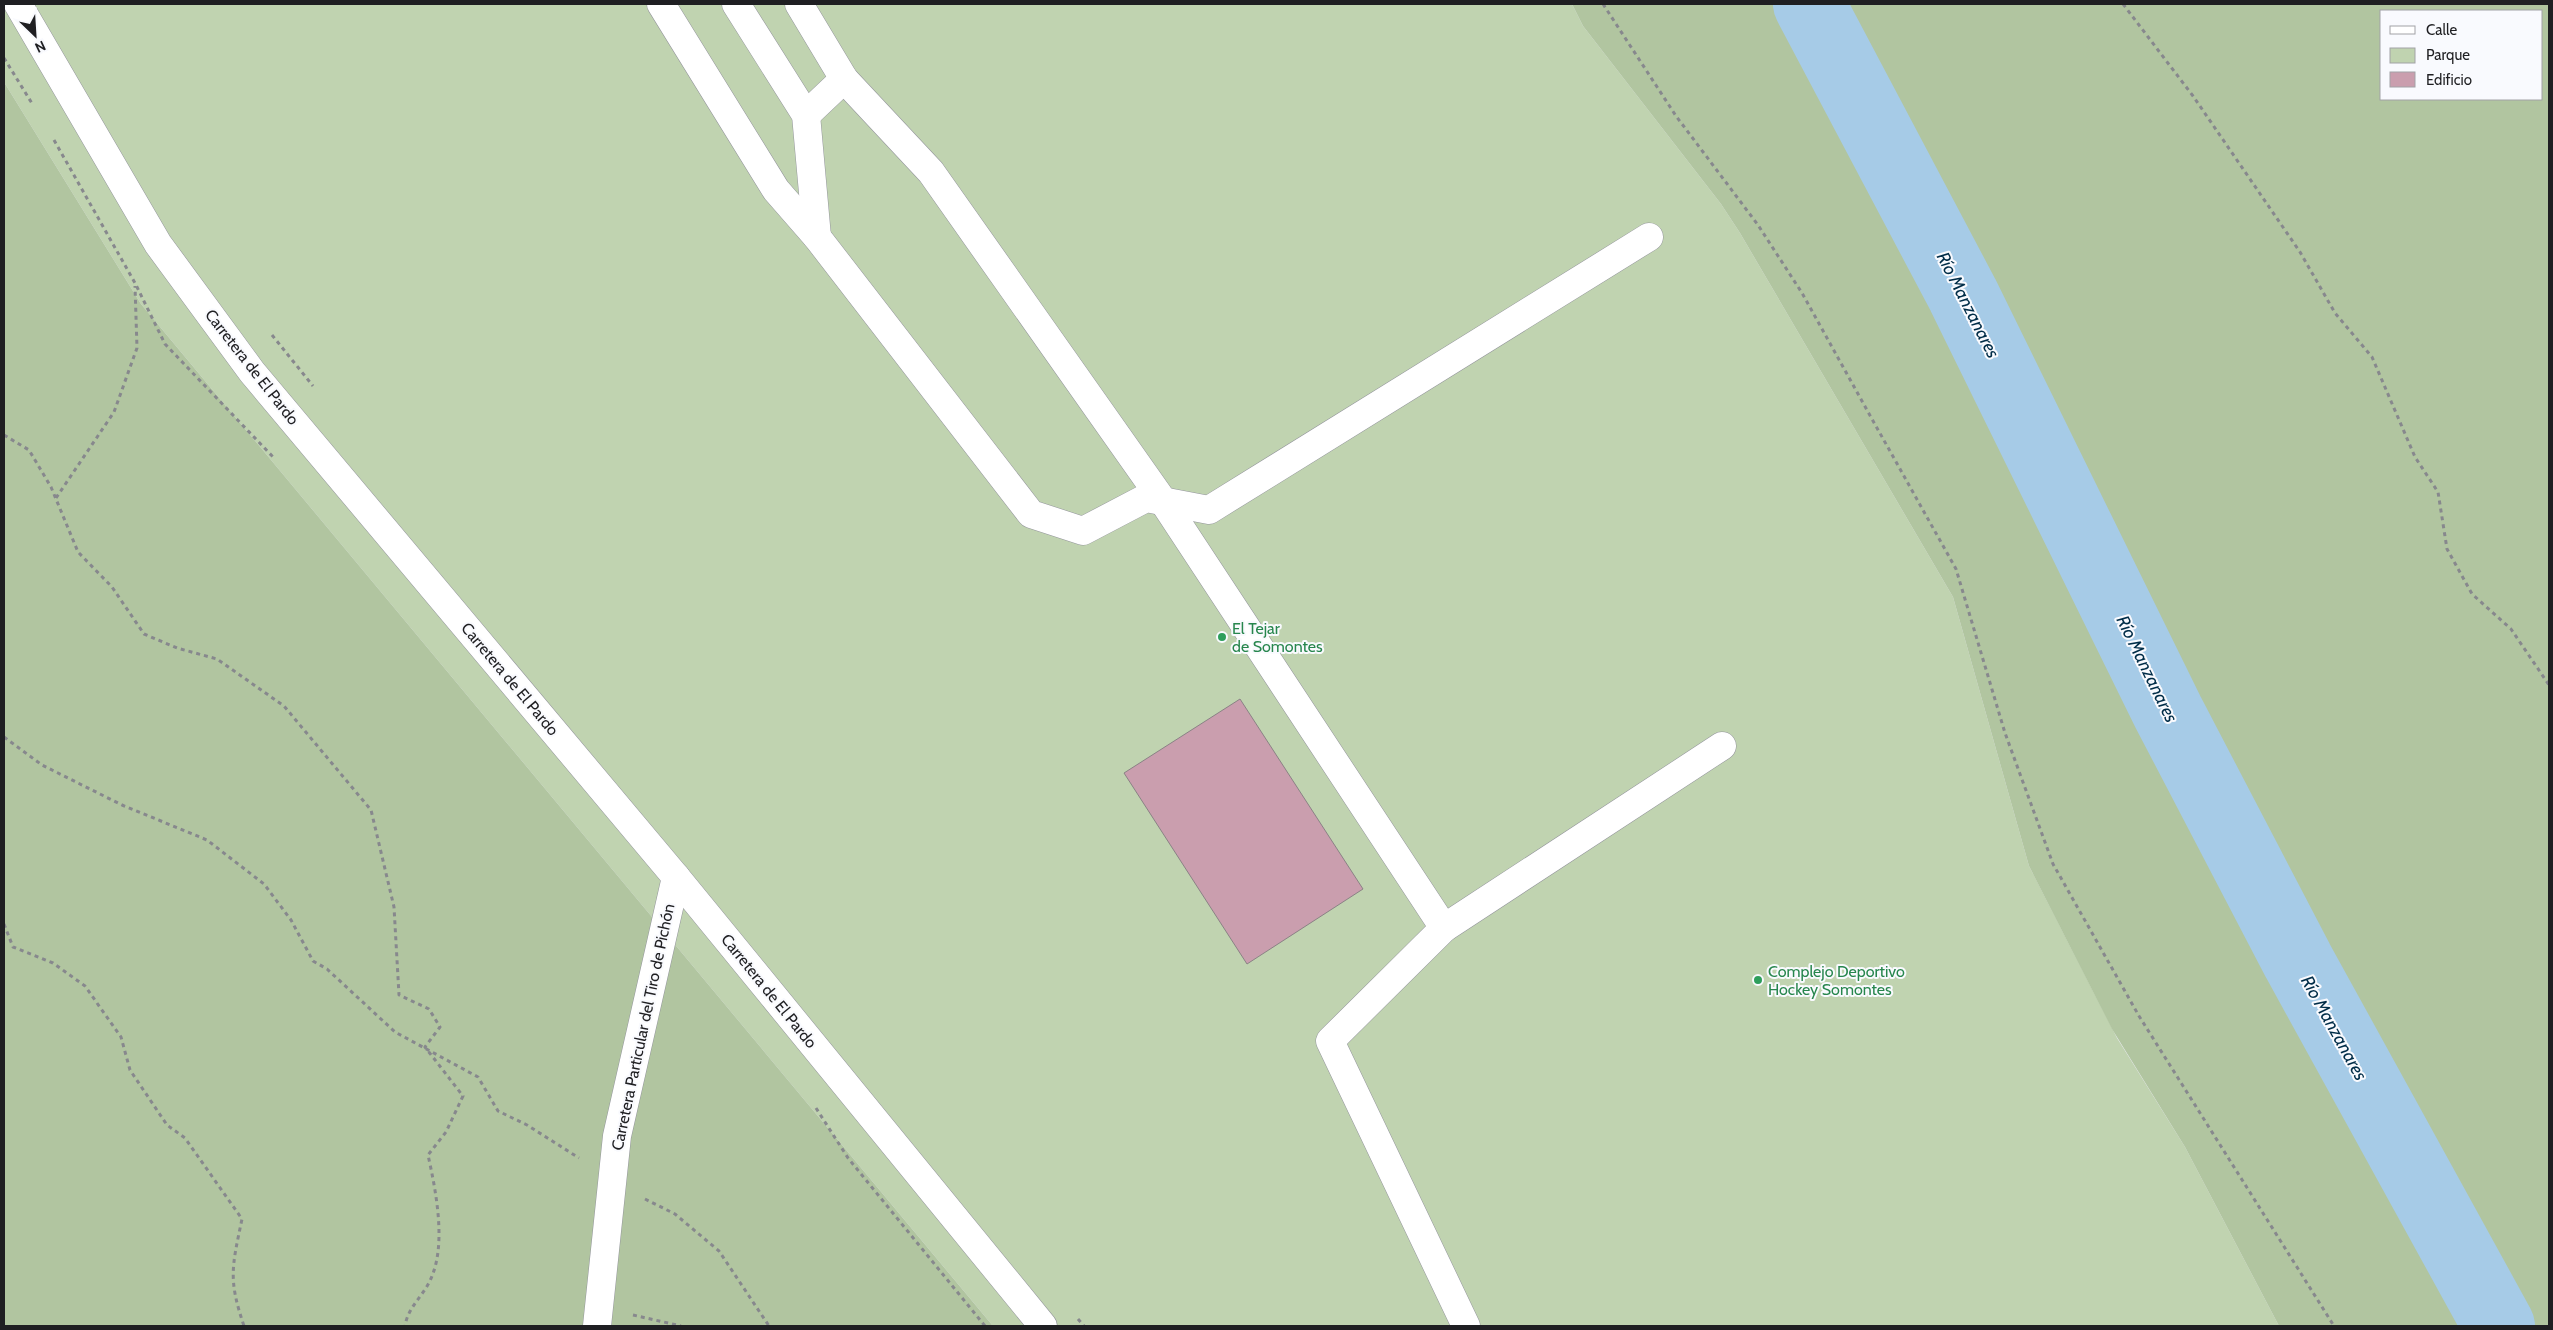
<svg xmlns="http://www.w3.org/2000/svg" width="2553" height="1330" font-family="Cabin,sans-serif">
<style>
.green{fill:#c0d3b0}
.forest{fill:#b1c5a0;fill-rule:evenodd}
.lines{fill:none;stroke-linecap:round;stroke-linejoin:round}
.river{stroke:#a6cbe7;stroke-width:72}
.building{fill:#ca9eae;stroke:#8a8285}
.minor-casing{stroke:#94969c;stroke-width:29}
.path{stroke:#87888d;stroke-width:3;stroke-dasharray:4 4;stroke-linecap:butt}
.minor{stroke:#fff;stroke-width:28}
.leisure-dot{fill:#2e9e5b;stroke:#f9fafe;stroke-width:2}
.labels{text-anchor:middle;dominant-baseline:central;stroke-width:4;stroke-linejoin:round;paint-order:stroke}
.street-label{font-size:16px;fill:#1f1f22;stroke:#f9fafe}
.leisure-label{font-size:16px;fill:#27864d;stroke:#f9fafe;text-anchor:start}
.water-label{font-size:18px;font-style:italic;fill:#002d48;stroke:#f9fafe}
</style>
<rect width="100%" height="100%" fill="#ebecf3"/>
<!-- green -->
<polygon class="green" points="4,4 1572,4 1583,26 1721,204 1740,233 1953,597 2029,866 2117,1038 2185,1147 2279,1326 993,1326 141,304 4,82"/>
<!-- forest -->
<g class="forest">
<path d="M1572,4H2549V1326H2279L2185,1147L2112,1029L2029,866L1953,597L1740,233L1721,204L1583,26ZM2382,11H2542V99H2382Z"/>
<polygon points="4,82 141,304 993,1326 4,1326"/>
</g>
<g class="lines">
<!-- river -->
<polyline class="river" points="1809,4 1963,295 2168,712 2298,961 2499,1326"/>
</g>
<!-- building -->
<polygon class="building" points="1240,699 1363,889 1247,964 1124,773"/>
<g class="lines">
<!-- minor casing -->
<g class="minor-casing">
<g id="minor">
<polyline points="18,4 158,244 252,372 676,877 1043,1326"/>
<polyline points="661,4 776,190 817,237 1031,514 1083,531 1146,498 1209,510 1649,237"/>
<polyline points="736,4 806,115 817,237"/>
<polyline points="799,4 844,79 931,172 1163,501 1444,928 1722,746"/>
<polyline points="806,115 844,79"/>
<polyline points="1444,928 1330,1041 1466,1326"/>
<polyline points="597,1326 617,1136 676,877"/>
</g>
</g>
<!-- path -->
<g class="path">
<polyline points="1603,4 1676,116 1758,225 1802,293 1872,419 1956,569 2005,733 2053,864 2139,1016 2334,1326"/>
<polyline points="2123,4 2193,96 2300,252 2335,313 2372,357 2415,457 2438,492 2447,549 2472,594 2511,629 2549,685"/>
<polyline points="4,58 33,105"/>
<polyline points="54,140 135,283 165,344 275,459"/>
<polyline points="272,335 313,386"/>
<path d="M4,435L29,450L51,487L78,552L112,587L144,634L177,648L217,659L284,706L371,810L394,907L399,995L429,1009L440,1027L425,1047L463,1096L446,1132L428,1155C436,1191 446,1242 432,1276C425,1295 408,1306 405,1326"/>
<polyline points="56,498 114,412 137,348 135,286"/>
<polyline points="4,737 42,765 122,805 207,840 264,884 291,920 313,961 327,969 395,1032 478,1077 498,1111 527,1125 579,1158"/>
<path d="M4,924L13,947L53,963L85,986L121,1037L130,1070L167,1125L185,1138L242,1219C232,1267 228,1279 244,1326"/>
<polyline points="816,1108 848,1158 985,1326"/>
<polyline points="645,1199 675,1214 719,1251 769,1326"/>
<polyline points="633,1315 681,1326"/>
<polyline points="1078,1319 1084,1326"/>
</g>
<!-- minor -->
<use href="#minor" class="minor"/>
</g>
<!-- markers -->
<g class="leisure-dot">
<circle cx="1222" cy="637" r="5"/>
<circle cx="1758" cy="980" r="5"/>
</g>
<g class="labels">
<!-- street labels -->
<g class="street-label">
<text transform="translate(252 367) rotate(52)">Carretera de El Pardo</text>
<text transform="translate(510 679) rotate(50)">Carretera de El Pardo</text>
<text transform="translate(769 991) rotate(51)">Carretera de El Pardo</text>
<text transform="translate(643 1027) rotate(-78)">Carretera Particular del Tiro de Pichón</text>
</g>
<!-- leisure labels -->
<g class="leisure-label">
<text x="1232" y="628">El Tejar<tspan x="1232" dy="18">de Somontes</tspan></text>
<text x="1768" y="971">Complejo Deportivo<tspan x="1768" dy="18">Hockey Somontes</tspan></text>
</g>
<!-- water labels -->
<g class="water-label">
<text transform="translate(1968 305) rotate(63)">Río Manzanares</text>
<text transform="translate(2147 669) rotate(64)">Río Manzanares</text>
<text transform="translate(2334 1028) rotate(61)">Río Manzanares</text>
</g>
</g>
<!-- border -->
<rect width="2553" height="1330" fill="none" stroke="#1f1f22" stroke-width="10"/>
<!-- legend -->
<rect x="2380" y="10" width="162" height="90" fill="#f9fafe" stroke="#a2a2a6"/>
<rect x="2390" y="26" width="25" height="8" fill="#ffffff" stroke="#a2a2a6"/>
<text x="2426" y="35" font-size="15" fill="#1f1f22">Calle</text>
<rect x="2390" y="48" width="25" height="15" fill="#c0d3b0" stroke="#a2a2a6"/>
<text x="2426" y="60" font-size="15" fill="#1f1f22">Parque</text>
<rect x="2390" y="72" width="25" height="15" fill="#ca9eae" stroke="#a2a2a6"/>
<text x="2426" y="85" font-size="15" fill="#1f1f22">Edificio</text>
<!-- north arrow -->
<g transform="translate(35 35) rotate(155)" stroke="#f9fafe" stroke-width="4" paint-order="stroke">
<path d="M0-4L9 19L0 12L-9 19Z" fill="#1f1f22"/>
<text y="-8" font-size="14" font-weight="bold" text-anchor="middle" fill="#1f1f22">N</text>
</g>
</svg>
